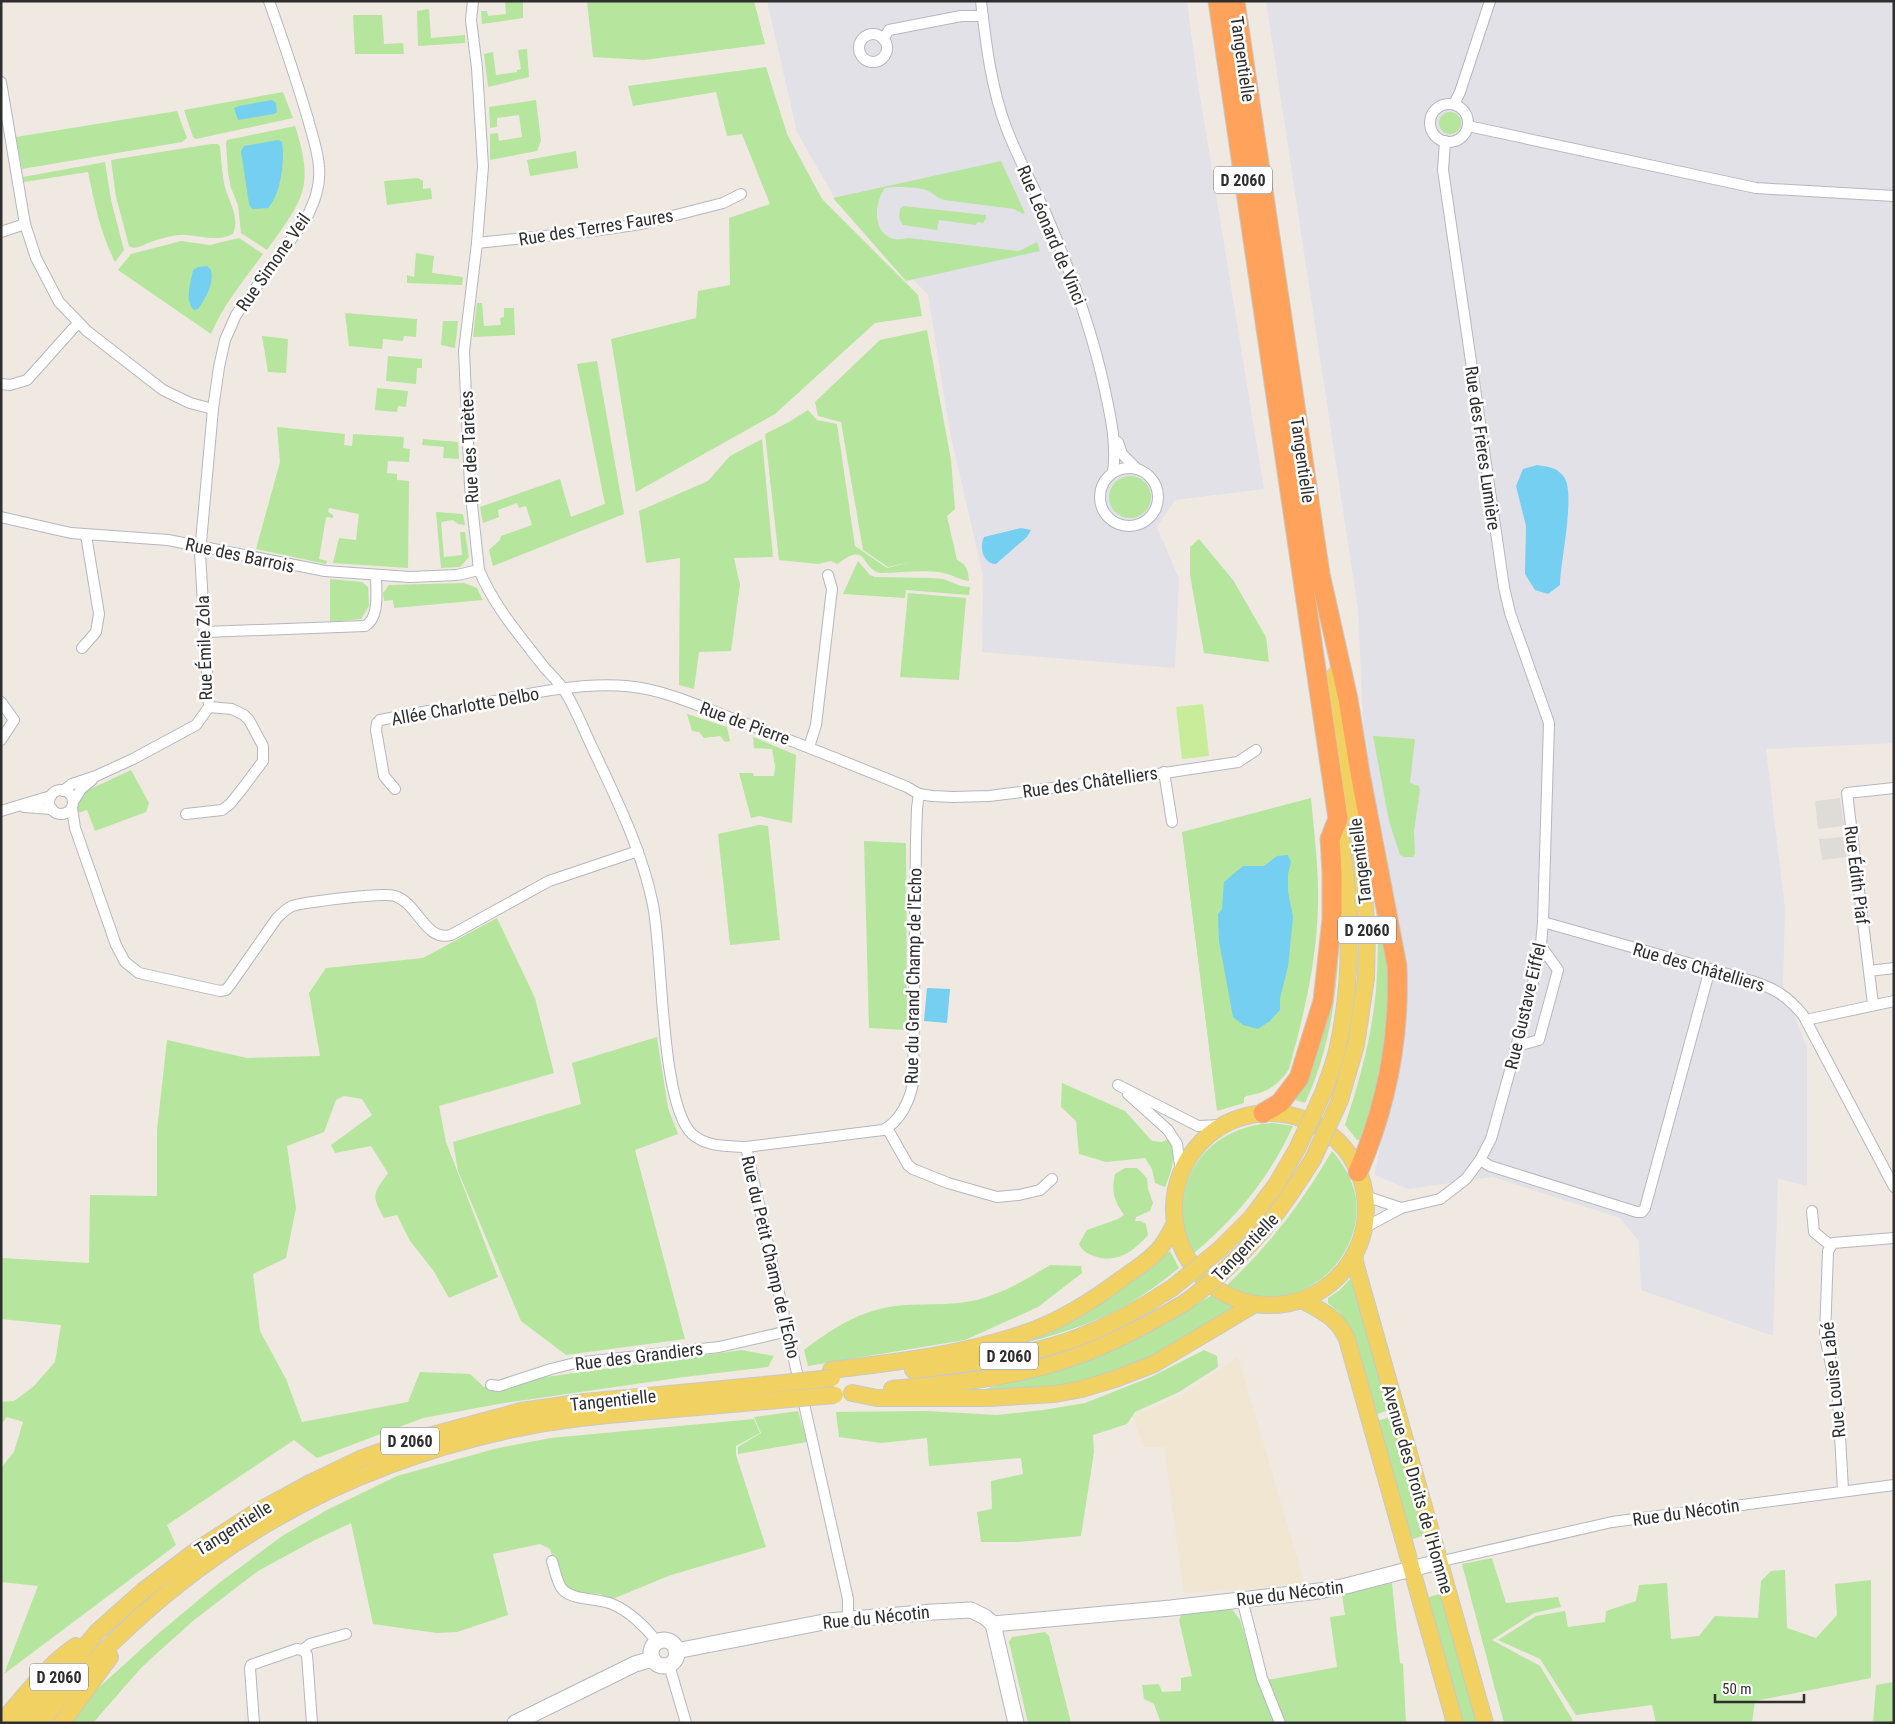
<svg xmlns="http://www.w3.org/2000/svg" width="1895" height="1724" font-family="'Roboto Condensed',sans-serif">
<style>
.industrial{fill:#e3e1e8}
.education{fill:#f0e6d1}
.green{fill:#b6e59e}
.pitch{fill:#c9ec9a}
.plaza{fill:#dfdcd8}
.water{fill:#75cff0}
.lines{fill:none;stroke-linecap:round;stroke-linejoin:round}
.street-casing{stroke:#b4b7c1;stroke-width:12}
.secondary-casing{stroke:#b4b7c1;stroke-width:17}
.primary-casing{stroke:#c9c9c9;stroke-width:18}
.highway-casing{stroke:#c9c9c9;stroke-width:21}
.street{stroke:#fff;stroke-width:10}
.secondary{stroke:#fff;stroke-width:15}
.primary{stroke:#f2d163;stroke-width:16}
.highway{stroke:#ffa35c;stroke-width:19}
.primary-bridge-casing{stroke:#c9c9c9;stroke-width:18;stroke-linecap:butt}
.primary-bridge{stroke:#f2d163;stroke-width:16}
.labels{text-anchor:middle;dominant-baseline:central;stroke-width:5;stroke-linejoin:round;paint-order:stroke}
.shield{fill:#fff;stroke:#6d6d6d;stroke-width:1}
.shield-label{font-size:16px;font-weight:bold;fill:#2e2e2e}
.street-label{font-size:18px;fill:#2e2e2e;stroke:#fff}
</style>
<rect width="100%" height="100%" fill="#efe9e1"/>
<!-- industrial -->
<g class="industrial">
<polygon points="767,1 1187,1 1197,78 1264,489 1175,500 1157,527 1179,579 1175,668 982,652 983,575 950,433 928,295 834,197 797,132"/>
<polygon points="1266,1 1894,1 1894,743 1766,749 1785,909 1783,985 1807,1048 1807,1186 1778,1179 1773,1336 1641,1290 1639,1241 1620,1218 1493,1177 1408,1189 1375,1175 1379,1148 1401,1054 1365,759 1358,609"/>
</g>
<!-- education -->
<polygon class="education" points="1238,1357 1305,1584 1184,1593 1164,1447 1144,1447 1132,1416 1182,1395"/>
<!-- green -->
<g class="green">
<polygon points="505,1 523,1 523,18 482,24 481,11 487,11 488,16 506,14"/>
<polygon points="587,1 754,1 765,44 644,60 593,57"/>
<polygon points="429,9 431,38 465,35 465,43 418,46 417,12 417,11"/>
<polygon points="353,15 382,15 384,44 403,43 404,54 355,54"/>
<polygon points="527,49 529,77 488,87 484,54 493,52 496,75 517,72 517,70 521,69 518,50"/>
<polygon points="766,67 787,134 822,199 918,295 922,316 875,323 775,414 636,492 611,339 696,318 698,291 730,285 729,218 770,204 742,134 727,136 716,92 633,106 628,86"/>
<polygon points="283,92 293,118 196,139 193,137 184,110"/>
<polygon points="536,100 541,141 537,151 490,160 490,134 498,133 499,141 522,137 519,115 497,118 497,127 490,128 489,107"/>
<polygon points="177,111 187,138 182,142 22,169 16,137"/>
<circle cx="1450" cy="123" r="11"/>
<path d="M295,126C315,188 303,199 267,250L241,233L238,205L231,188L228,173L226,144L227,140Z"/>
<path d="M211,144H218L220,147C221,159 222,171 224,183C227,199 241,217 233,234C216,242 203,236 186,235C175,234 161,239 151,242C143,244 136,251 129,246L116,197L111,160Z"/>
<polygon points="576,151 578,168 530,176 527,160"/>
<path d="M1001,161L1025,213L1023,214L1014,209L944,200C937,198 933,193 926,190C917,187 895,186 885,188C870,209 875,247 908,238L1019,251L1037,242L1040,251L906,281L833,198Z"/>
<path d="M105,162L111,200L124,250L115,262C100,232 95,205 88,172L24,182L23,177Z"/>
<polygon points="418,178 423,181 423,189 430,188 431,189 432,199 387,205 384,181"/>
<polygon points="903,206 986,215 986,218 983,223 977,222 976,225 939,220 937,230 903,225 899,218 900,209"/>
<path d="M239,238L263,254C244,280 223,305 211,334L118,270L131,254L181,241L210,245Z"/>
<polygon points="416,253 434,256 432,273 463,277 462,285 407,283 407,275 414,277"/>
<polygon points="477,303 482,303 484,326 501,325 500,318 504,317 504,308 514,308 515,335 473,337"/>
<polygon points="345,313 417,319 416,337 404,336 403,341 383,339 382,349 349,346"/>
<polygon points="443,321 458,321 455,348 441,345"/>
<path d="M927,330L951,460L955,509L947,516L957,560C967,565 968,570 969,581C958,580 950,573 939,572C920,570 899,573 880,573C860,568 869,540 837,564L831,561L818,564L779,560L765,434L789,422L808,410L817,420L837,424L855,546L887,568L912,562L888,567L863,550L841,422L818,416L815,402L880,340Z"/>
<polygon points="262,336 288,339 286,373 268,372"/>
<polygon points="388,356 422,359 422,368 417,368 416,384 386,381"/>
<polygon points="597,361 624,514 493,566 489,550 500,540 501,536 532,525 526,506 519,508 517,503 498,510 499,517 483,523 480,507 560,479 571,517 605,504 577,364"/>
<polygon points="377,388 408,391 406,407 398,406 397,412 375,410"/>
<polygon points="277,427 345,434 344,445 352,446 353,434 404,437 403,448 410,449 409,462 388,461 387,473 397,474 397,480 409,481 408,568 333,563 339,538 356,540 359,514 329,508 328,512 333,515 333,518 326,517 319,559 327,561 326,564 256,549 280,462"/>
<polygon points="423,439 458,442 459,459 443,458 444,447 422,445"/>
<polygon points="762,439 773,557 734,558 740,585 731,651 699,652 694,689 679,685 680,558 646,563 639,511 708,481 730,456"/>
<circle cx="1130" cy="497" r="21"/>
<polygon points="436,512 463,514 465,525 458,524 453,520 441,522 444,557 462,555 460,532 465,532 469,557 460,567 441,568"/>
<polygon points="1199,539 1233,580 1266,637 1269,662 1204,653 1190,575 1190,547"/>
<polygon points="858,561 870,575 875,577 932,578 943,579 961,586 970,587 969,595 906,590 905,598 843,594"/>
<polygon points="330,579 362,582 368,587 369,606 361,619 330,622"/>
<polygon points="464,583 477,588 483,600 394,608 393,600 384,601 383,593 389,585"/>
<polygon points="908,593 966,598 959,680 900,677"/>
<polygon points="687,714 727,727 730,741 725,742 720,736 704,738 699,732 692,731"/>
<polygon points="1373,736 1415,739 1410,783 1419,786 1420,790 1414,831 1415,854 1413,857 1404,857 1400,855 1389,821"/>
<polygon points="753,737 796,755 792,823 759,816 751,818 739,773 753,773 754,776 774,776 775,766 772,749 754,748"/>
<polygon points="131,770 149,803 146,812 95,831 87,810 77,813 78,800 84,792"/>
<path d="M1311,798C1314,833 1319,869 1318,904C1317,961 1304,1015 1289,1069C1278,1086 1266,1093 1246,1096L1244,1098V1103L1217,1111L1182,832Z"/>
<polygon points="759,825 768,826 780,940 730,945 718,834"/>
<polygon points="864,841 906,843 907,1030 869,1028"/>
<path d="M1378,913L1390,957L1389,1052L1362,1139L1357,1140L1345,1125C1359,1083 1372,1036 1376,990C1378,965 1378,939 1378,913Z"/>
<path d="M497,918L535,998L554,1073L439,1106L446,1142L498,1277L449,1298L433,1270L410,1241L397,1215L384,1218C371,1195 373,1194 388,1173L371,1146L335,1153L331,1145L372,1115L362,1099L344,1096L336,1100L324,1132L287,1146L296,1208L286,1258L253,1274L260,1331L286,1379L302,1422L408,1402L420,1372L470,1374L484,1387L504,1388L546,1377L742,1350L774,1356L768,1367L684,1377L504,1403L423,1418L317,1458L294,1440L167,1525L176,1545L4,1674L38,1586L1,1582V1468L14,1452L23,1422L7,1417L1,1424V1402L14,1401L33,1387L55,1362L61,1325L1,1319V1258L89,1263L90,1195L157,1196V1130L167,1040L247,1058L320,1056L309,993L326,968L423,958Z"/>
<path d="M1339,936C1338,992 1329,1052 1305,1103L1292,1099Z"/>
<polygon points="657,1037 668,1108 678,1134 635,1150 685,1339 566,1355 521,1321 458,1171 453,1142 581,1104 572,1063"/>
<path d="M1062,1083L1125,1111L1152,1141L1162,1142L1169,1139C1177,1155 1172,1170 1165,1187L1155,1183L1152,1169L1145,1158L1106,1162L1079,1154L1076,1121L1061,1107Z"/>
<path d="M1273,1123L1293,1126C1270,1177 1237,1217 1194,1253C1189,1242 1184,1231 1183,1219C1179,1163 1219,1126 1273,1123Z"/>
<path d="M1332,1151C1344,1165 1353,1180 1356,1199C1362,1250 1320,1296 1270,1297C1255,1298 1239,1295 1226,1286C1269,1246 1303,1201 1332,1151Z"/>
<path d="M1125,1168H1137L1147,1178L1148,1189L1153,1203L1150,1211L1136,1217L1135,1221H1140L1146,1224L1148,1235C1133,1252 1117,1264 1094,1256C1086,1253 1083,1251 1079,1244L1087,1230L1118,1219L1124,1215C1114,1201 1111,1191 1115,1174Z"/>
<path d="M1170,1251L1179,1268C1162,1282 1144,1295 1125,1306C1089,1326 1049,1337 1009,1347L1145,1270Z"/>
<path d="M1050,1265L1081,1266L1082,1273L1038,1307L965,1340L808,1366L804,1350C830,1330 856,1313 889,1307C918,1302 949,1307 977,1300C1004,1293 1027,1279 1050,1265Z"/>
<polygon points="1350,1279 1353,1279 1390,1410 1374,1415 1350,1328 1339,1312 1328,1303 1328,1298 1340,1290"/>
<path d="M1212,1295L1236,1308L1157,1355L1079,1384L975,1394C1004,1379 1038,1377 1070,1367C1121,1350 1166,1323 1212,1295Z"/>
<polygon points="1204,1350 1217,1356 1218,1367 1179,1392 1135,1412 1127,1424 1093,1435 1094,1452 1081,1536 1018,1542 981,1542 977,1512 992,1509 991,1481 1023,1474 1021,1458 929,1466 927,1438 881,1443 839,1437 836,1412 926,1411 997,1415 1043,1410 1085,1403 1151,1377"/>
<polygon points="798,1411 807,1442 738,1454 738,1447 761,1433 754,1417"/>
<polygon points="1391,1417 1425,1535 1410,1540 1376,1421"/>
<polygon points="754,1419 760,1433 736,1446 736,1455 766,1547 671,1575 610,1600 601,1594 570,1592 561,1585 550,1549 540,1544 493,1554 508,1615 457,1632 437,1633 373,1624 351,1523 313,1541 258,1571 194,1620 155,1655 140,1669 93,1723 72,1723 95,1691 159,1633 219,1583 282,1536 327,1510 397,1476 498,1448 551,1438"/>
<polygon points="1492,1558 1506,1603 1558,1597 1561,1607 1534,1613 1492,1640 1540,1666 1572,1719 1572,1723 1504,1723 1462,1564"/>
<polygon points="1785,1570 1787,1628 1816,1638 1837,1615 1835,1584 1871,1580 1871,1678 1755,1701 1752,1723 1656,1723 1652,1705 1576,1715 1540,1659 1498,1640 1536,1616 1565,1611 1568,1627 1605,1622 1606,1611 1636,1601 1639,1585 1667,1583 1671,1639 1699,1636 1715,1616 1758,1618 1761,1581 1771,1571"/>
<polygon points="1392,1583 1400,1663 1403,1664 1406,1723 1285,1723 1267,1680 1337,1667 1330,1617 1345,1615 1342,1595"/>
<polygon points="1442,1593 1479,1723 1462,1723 1426,1598"/>
<polygon points="1232,1609 1240,1620 1264,1698 1274,1723 1161,1723 1154,1704 1144,1699 1142,1685 1159,1684 1162,1692 1181,1691 1181,1678 1192,1676 1179,1620 1182,1613"/>
<polygon points="1045,1632 1049,1636 1071,1723 1028,1723 1009,1642 1012,1637"/>
<polygon points="1894,1682 1894,1723 1873,1723 1876,1685"/>
</g>
<!-- pitch -->
<polygon class="pitch" points="1203,704 1209,756 1182,759 1176,707"/>
<!-- plaza -->
<g class="plaza">
<polygon points="1840,798 1844,826 1818,829 1815,801"/>
<polygon points="1844,837 1847,857 1822,860 1819,839"/>
</g>
<!-- water -->
<g class="water">
<polygon points="272,100 276,103 277,112 274,114 238,120 234,108 239,106"/>
<path d="M278,140L282,142C285,160 281,194 268,208L252,209L249,204L241,151L244,146Z"/>
<path d="M207,266L211,270C214,284 206,298 198,309L194,310C184,301 191,281 193,270L198,267Z"/>
<path d="M1537,465C1548,467 1557,467 1564,477C1576,493 1560,563 1560,585L1548,594L1535,590L1525,574L1526,526L1516,486L1523,469Z"/>
<path d="M1021,528L1031,530L1027,537L996,564C983,564 979,547 984,537Z"/>
<polygon points="1288,855 1291,862 1288,874 1288,891 1293,917 1288,967 1280,998 1280,1010 1270,1021 1258,1029 1243,1025 1233,1017 1219,941 1218,914 1222,909 1224,882 1243,866 1264,866 1277,856"/>
<polygon points="927,988 950,989 947,1023 924,1021"/>
</g>
<g class="lines">
<!-- street casing -->
<g class="street-casing">
<g id="street">
<path d="M473,1L471,20L477,68L483,166L477,243L464,351L470,486L479,570C494,606 520,636 544,667C550,674 558,681 564,690C575,707 583,728 592,747C616,798 642,850 653,905C663,954 660,1103 692,1134C706,1147 728,1146 746,1147L848,1599V1618"/>
<path d="M981,1C986,44 991,87 1006,127C1017,157 1033,185 1046,214C1070,270 1091,326 1104,386C1110,414 1117,442 1113,472"/>
<circle cx="873" cy="48" r="14"/>
<polyline points="883,39 889,30 961,16 983,16"/>
<polyline points="1,82 25,224 36,258 59,302 87,331 163,390 190,403 213,409"/>
<polyline points="1454,104 1460,92 1490,1"/>
<circle cx="1449" cy="123" r="19"/>
<polyline points="1468,126 1756,188 1894,196"/>
<polyline points="1,232 25,224"/>
<polyline points="477,243 593,231 641,224 723,203 741,194"/>
<polyline points="1,384 10,385 27,380 78,323"/>
<polyline points="1118,442 1122,454 1136,468"/>
<circle cx="1129" cy="497" r="29"/>
<polyline points="1,517 71,533 168,540 325,571 410,577 457,575 479,570"/>
<path d="M205,632L365,626C380,618 376,591 376,576"/>
<polyline points="82,648 96,632 99,614 86,535"/>
<polyline points="1,702 14,720 1,740"/>
<polyline points="809,747 816,725 832,589 828,575"/>
<polyline points="1164,772 1172,822"/>
<path d="M395,789L384,776L376,730L377,723L380,720L428,711L443,712C499,701 569,681 626,686C662,689 697,705 731,718C790,740 848,763 907,787L919,794L932,796L953,797L989,796L1124,779L1238,762L1256,750"/>
<circle cx="61" cy="802" r="12"/>
<path d="M63,791L72,784L96,776L133,759L196,725L209,707L200,553L213,409L219,367L225,340L236,315L306,219C314,203 321,186 319,167C318,151 312,135 308,119C296,79 283,40 269,1"/>
<polyline points="73,802 81,789 92,780"/>
<polyline points="24,807 52,809"/>
<path d="M72,808L75,828L116,945L125,962L139,973L220,991L226,990L230,985L277,918C282,913 286,909 292,906C306,902 383,892 395,896C418,903 425,942 451,935L549,881L638,851"/>
<polyline points="1,811 51,796"/>
<polyline points="186,814 222,810 230,804 242,789 263,761 263,746 249,720 244,715 232,709 209,707"/>
<path d="M1543,922L1752,981C1776,989 1787,996 1803,1015L1894,1187"/>
<polyline points="1869,971 1894,968"/>
<polyline points="1873,1004 1847,793 1894,788"/>
<polyline points="1806,1020 1894,1001"/>
<polyline points="1517,1046 1539,1040 1558,970 1541,946"/>
<polyline points="1118,1085 1198,1126 1223,1125"/>
<polyline points="1128,1094 1168,1130 1177,1144 1181,1172"/>
<polyline points="887,1128 908,1165 913,1169 948,1183 997,1197 1019,1195 1040,1190 1052,1179"/>
<path d="M746,1147L883,1130C900,1122 910,1100 913,1083L916,841L917,808L919,794"/>
<polyline points="1480,1160 1490,1166 1637,1212 1642,1212 1645,1208 1710,969"/>
<polyline points="1365,1196 1401,1208"/>
<polyline points="1812,1211 1814,1232 1830,1245"/>
<polyline points="1364,1228 1401,1208 1440,1199 1466,1179 1480,1160 1491,1139 1511,1067 1540,955 1543,922 1549,723 1510,613 1504,587 1443,170 1445,141"/>
<polyline points="491,1385 499,1386 551,1369 575,1363 719,1347 788,1331"/>
<polyline points="1843,1490 1838,1399 1825,1336 1828,1251 1833,1243 1894,1238"/>
<path d="M552,1561C555,1570 557,1584 563,1590C575,1601 598,1598 612,1604C629,1611 646,1627 657,1642"/>
<polyline points="1438,1562 1612,1522 1894,1485"/>
<polyline points="1242,1599 1262,1678 1280,1723"/>
<polyline points="303,1650 310,1644 346,1634"/>
<polyline points="669,1665 686,1723"/>
<polyline points="254,1723 250,1668 251,1665 297,1649 303,1650 307,1655 312,1723"/>
</g>
</g>
<!-- secondary casing -->
<g class="secondary-casing">
<g id="secondary">
<polyline points="993,1624 1016,1723"/>
<circle cx="664" cy="1653" r="13"/>
<polyline points="676,1651 829,1621 933,1612 971,1610 985,1617 993,1624 1171,1608 1319,1591 1346,1586 1438,1562"/>
<polyline points="515,1723 635,1664 652,1659"/>
</g>
</g>
<!-- primary casing -->
<g class="primary-casing">
<g id="primary">
<polyline points="1335,675 1361,854 1367,935 1366,978 1356,1045 1340,1100"/>
<path d="M1324,1091C1328,1078 1334,1064 1337,1051C1355,973 1350,897 1338,819"/>
<circle cx="1270" cy="1209" r="96"/>
<polyline points="1219,1250 1252,1217 1276,1185 1297,1149"/>
<polyline points="1354,1255 1356,1266 1485,1723"/>
<path d="M1232,1263C1267,1229 1288,1199 1313,1159"/>
<path d="M1302,1300C1323,1312 1337,1317 1347,1339L1455,1723"/>
<path d="M831,1370C898,1362 967,1354 1031,1331C1064,1319 1095,1299 1123,1278C1136,1268 1154,1258 1163,1244C1168,1237 1171,1230 1175,1224"/>
<path d="M913,1370C968,1364 1025,1357 1077,1338C1111,1325 1142,1308 1172,1288"/>
<path d="M892,1389C937,1385 981,1381 1025,1371C1083,1359 1136,1332 1186,1302"/>
<polyline points="852,1393 877,1398 988,1398 1055,1394 1082,1389 1115,1379 1154,1364 1255,1304"/>
<path d="M1,1723C24,1697 47,1665 76,1646"/>
<polyline points="21,1723 97,1632 143,1591 197,1550 253,1514 312,1482 360,1459 410,1441 521,1411 585,1402 774,1384"/>
<path d="M41,1723C62,1693 88,1667 113,1642C227,1530 363,1460 519,1428C559,1419 600,1416 640,1412C686,1408 732,1404 778,1400"/>
<polyline points="62,1723 110,1657"/>
</g>
</g>
<!-- highway casing -->
<g class="highway-casing">
<g id="highway">
<polyline points="1218,1 1338,819 1330,839 1332,873 1332,919 1323,1001 1299,1078 1280,1103 1263,1113"/>
<path d="M1235,1L1320,574L1348,699L1360,773L1397,966C1400,1039 1387,1105 1358,1172"/>
</g>
</g>
<!-- street -->
<use href="#street" class="street"/>
<!-- secondary -->
<use href="#secondary" class="secondary"/>
<!-- primary -->
<use href="#primary" class="primary"/>
<!-- highway -->
<use href="#highway" class="highway"/>
<!-- primary-bridge casing -->
<g class="primary-bridge-casing">
<g id="primary-bridge">
<polyline points="1297,1149 1324,1091"/>
<polyline points="1313,1159 1340,1100"/>
<polyline points="1172,1288 1219,1250"/>
<polyline points="1186,1302 1214,1280 1232,1263"/>
<polyline points="774,1384 832,1378"/>
<polyline points="778,1400 835,1395"/>
</g>
</g>
<!-- primary-bridge -->
<use href="#primary-bridge" class="primary-bridge"/>
</g>
<g class="labels">
<!-- shield labels -->
<g class="shield">
<rect x="1214" y="166.5" width="58" height="27" rx="4"/>
<rect x="1338" y="916.5" width="58" height="27" rx="4"/>
<rect x="980" y="1342.5" width="58" height="27" rx="4"/>
<rect x="381" y="1427.5" width="58" height="27" rx="4"/>
<rect x="30" y="1663.5" width="58" height="27" rx="4"/>
</g>
<g class="shield-label">
<text x="1243" y="180">D 2060</text>
<text x="1367" y="930">D 2060</text>
<text x="1009" y="1356">D 2060</text>
<text x="410" y="1441">D 2060</text>
<text x="59" y="1677">D 2060</text>
</g>
<!-- street labels -->
<g class="street-label">
<text transform="translate(1243 59) rotate(82)">Tangentielle</text>
<text transform="translate(596 227) rotate(-9)">Rue des Terres Faures</text>
<text transform="translate(1052 235) rotate(67)">Rue Léonard de Vinci</text>
<text transform="translate(273 262) rotate(-55)">Rue Simone Veil</text>
<text transform="translate(469 447) rotate(-93)">Rue des Tarètes</text>
<text transform="translate(1483 448) rotate(82)">Rue des Frères Lumière</text>
<text transform="translate(1303 460) rotate(82)">Tangentielle</text>
<text transform="translate(240 555) rotate(12)">Rue des Barrois</text>
<text transform="translate(204 648) rotate(-92)">Rue Émile Zola</text>
<text transform="translate(465 706) rotate(-10)">Allée Charlotte Delbo</text>
<text transform="translate(745 723) rotate(20)">Rue de Pierre</text>
<text transform="translate(1090 782) rotate(-8)">Rue des Châtelliers</text>
<text transform="translate(1360 861) rotate(-97)">Tangentielle</text>
<text transform="translate(1857 875) rotate(83)">Rue Édith Piaf</text>
<text transform="translate(1699 967) rotate(16)">Rue des Châtelliers</text>
<text transform="translate(913 976) rotate(-89)">Rue du Grand Champ de l'Echo</text>
<text transform="translate(1525 1006) rotate(-77)">Rue Gustave Eiffel</text>
<text transform="translate(1245 1247) rotate(-46)">Tangentielle</text>
<text transform="translate(771 1257) rotate(77)">Rue du Petit Champ de l'Echo</text>
<text transform="translate(639 1356) rotate(-7)">Rue des Grandiers</text>
<text transform="translate(1833 1380) rotate(-96)">Rue Louise Labé</text>
<text transform="translate(613 1400) rotate(-6)">Tangentielle</text>
<text transform="translate(1418 1489) rotate(74)">Avenue des Droits de l'Homme</text>
<text transform="translate(1686 1512) rotate(-8)">Rue du Nécotin</text>
<text transform="translate(233 1528) rotate(-32)">Tangentielle</text>
<text transform="translate(1290 1593) rotate(-7)">Rue du Nécotin</text>
<text transform="translate(876 1617) rotate(-6)">Rue du Nécotin</text>
</g>
</g>
<!-- border -->
<rect width="1895" height="1724" fill="none" stroke="#2e2e2e" stroke-width="5"/>
<!-- scale -->
<path d="M1715 1694v8h89v-8" fill="none" stroke="#2e2e2e" stroke-width="2.5"/>
<text x="1722" y="1694" font-size="15" fill="#2e2e2e" stroke="#ffffff" stroke-width="4" paint-order="stroke">50 m</text>
</svg>
